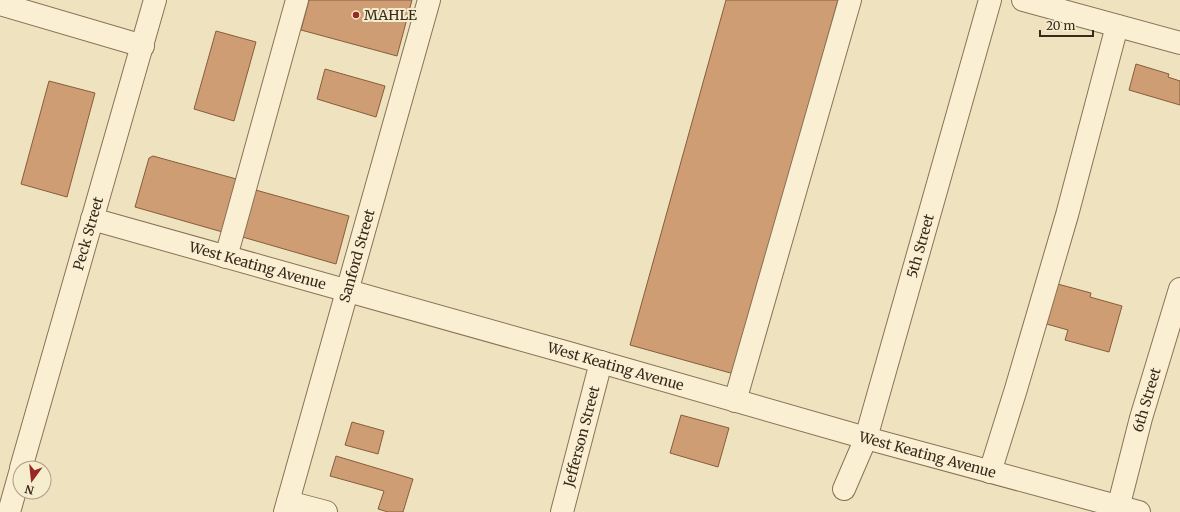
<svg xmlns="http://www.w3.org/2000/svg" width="1180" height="512" font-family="Merriweather,serif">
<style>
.building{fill:#ce9d73;stroke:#875d3c}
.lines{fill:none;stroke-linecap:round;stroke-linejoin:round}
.minor-casing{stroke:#887357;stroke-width:24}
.minor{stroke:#faefd2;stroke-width:22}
.poi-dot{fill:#982925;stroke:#f6ecce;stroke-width:1.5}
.labels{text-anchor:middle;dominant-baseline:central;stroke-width:4;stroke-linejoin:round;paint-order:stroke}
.poi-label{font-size:14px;fill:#372a1c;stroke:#f6ecce;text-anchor:start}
.street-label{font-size:14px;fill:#372a1c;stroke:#f6ecce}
</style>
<rect width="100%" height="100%" fill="#efe2bf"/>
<!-- building -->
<g class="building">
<polygon points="309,0 412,0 397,56 301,30"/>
<polygon points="726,0 838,0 734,374 630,345"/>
<polygon points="216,31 256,42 234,121 194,109"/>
<polygon points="1136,64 1169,74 1168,77 1180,81 1180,105 1129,90"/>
<polygon points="325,69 385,86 376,117 317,99"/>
<polygon points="49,81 95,93 67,197 21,184"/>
<polygon points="153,156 240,180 226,233 135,207 149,158"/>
<polygon points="252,189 349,216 336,264 239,236"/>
<polygon points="1054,283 1091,293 1090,297 1122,306 1109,352 1065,340 1068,330 1043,323"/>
<polygon points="681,415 729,428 718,467 670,453"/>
<polygon points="352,422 384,431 378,454 345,445"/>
<polygon points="336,456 413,479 403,512 388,512 378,509 384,491 330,476"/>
</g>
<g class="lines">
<!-- minor casing -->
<g class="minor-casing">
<g id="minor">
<polyline points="1023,0 1180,43"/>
<polyline points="0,4 143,46"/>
<path id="s1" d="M92,219L569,353L866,438L1139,512"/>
<polyline points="226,257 297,0"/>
<polyline points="735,401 850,0"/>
<path id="s2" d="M21,468L155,0"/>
<polyline points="990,472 1016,389 1067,215 1117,26"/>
<path id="s3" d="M844,489L866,438L990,0"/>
<polyline points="288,502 326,512"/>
<polyline points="9,512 20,473"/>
<path id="s4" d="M285,512L429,0"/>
<path id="s5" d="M562,512L601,362"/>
<path id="s6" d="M1117,512L1141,418L1180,289"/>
</g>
</g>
<!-- minor -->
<use href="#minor" class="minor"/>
</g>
<!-- markers -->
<circle class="poi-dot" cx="356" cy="15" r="4"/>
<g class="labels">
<!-- poi labels -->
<g class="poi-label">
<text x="364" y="15">MAHLE</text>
</g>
<!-- street labels -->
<g class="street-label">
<text stroke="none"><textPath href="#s2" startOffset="244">Peck Street</textPath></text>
<text stroke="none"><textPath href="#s3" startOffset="255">5th Street</textPath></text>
<text stroke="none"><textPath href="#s4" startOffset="266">Sanford Street</textPath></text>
<text stroke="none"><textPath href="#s1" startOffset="172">West Keating Avenue</textPath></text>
<text stroke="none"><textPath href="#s1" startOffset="544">West Keating Avenue</textPath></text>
<text stroke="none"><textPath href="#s6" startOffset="116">6th Street</textPath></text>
<text stroke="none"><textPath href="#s5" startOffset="78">Jefferson Street</textPath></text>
<text stroke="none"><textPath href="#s1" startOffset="868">West Keating Avenue</textPath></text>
</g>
</g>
<!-- north arrow -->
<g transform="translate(32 480) rotate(195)"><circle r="19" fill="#f6ecce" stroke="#aa9e87"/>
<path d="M0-3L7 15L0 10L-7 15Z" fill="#982925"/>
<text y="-6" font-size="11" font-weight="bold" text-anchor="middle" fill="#372a1c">N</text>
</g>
<!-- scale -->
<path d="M1040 30v6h53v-6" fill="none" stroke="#372a1c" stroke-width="2"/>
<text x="1046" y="30" font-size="12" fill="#372a1c" stroke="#f6ecce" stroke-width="3" paint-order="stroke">20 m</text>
</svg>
